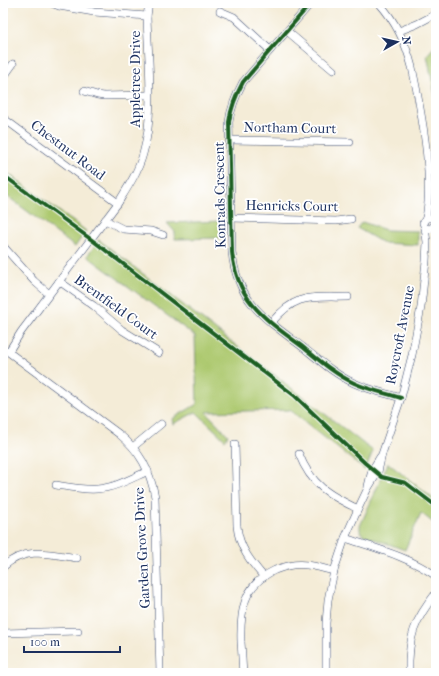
<svg xmlns="http://www.w3.org/2000/svg" width="439" height="676" font-family="'IM FELL French Canon',serif">
<style>
.green{fill:#adc96f;stroke:#647c66}
.lines{fill:none;stroke-linecap:round;stroke-linejoin:round}
.minor-casing{stroke:#3c4b70;stroke-width:8}
.minor{stroke:#fff;stroke-width:7}
.cycleway-casing{stroke:#fff;stroke-width:6}
.cycleway{stroke:#1b5e20;stroke-width:4}
.labels{text-anchor:middle;dominant-baseline:central;stroke-width:3.5;stroke-linejoin:round;paint-order:stroke}
.street-label{font-size:14px;fill:#1b2f5e;stroke:#fff}
</style>
<rect width="100%" height="100%" fill="#fff"/>
<filter id="ink" filterUnits="userSpaceOnUse"><feTurbulence type="fractalNoise" baseFrequency=".025" numOctaves="2"/><feDisplacementMap in="SourceGraphic" scale="8" xChannelSelector="R" yChannelSelector="G"/><feConvolveMatrix kernelMatrix="1 2 1 2 8 2 1 2 1" color-interpolation-filters="sRGB"/></filter>
<filter id="wash" filterUnits="userSpaceOnUse"><feTurbulence type="fractalNoise" baseFrequency=".012" numOctaves="4" result="noise"/><feDisplacementMap in="SourceGraphic" scale="16" xChannelSelector="R" yChannelSelector="G"/><feGaussianBlur stdDeviation="0.9" result="paint"/><feColorMatrix in="noise" values="0 0 0 0 0 0 0 0 0 0 0 0 0 0 0 0 0 1.4 0 .05"/><feComposite in="paint" operator="in"/></filter>
<g filter="url(#wash)">
<rect width="100%" height="100%" fill="#f4ecd7"/>
<!-- green -->
<g class="green">
<polygon points="436,45 436,100 427,55"/>
<polygon points="3,170 86,231 75,247 3,193"/>
<polygon points="223,221 224,238 175,239 175,232 167,223"/>
<polygon points="362,222 386,230 418,231 418,245 383,243 357,228"/>
<polygon points="99,240 373,451 365,470 290,410 206,412 228,435 225,440 196,412 173,424 172,419 197,404 195,336 87,256"/>
<polygon points="388,463 436,501 436,525 421,513 405,550 363,535 360,531 360,526"/>
</g>
</g>
<g filter="url(#ink)">
<g class="lines">
<!-- minor casing -->
<g class="minor-casing">
<g id="minor">
<polyline points="51,3 59,6 94,12 147,16"/>
<path d="M311,3L243,82C236,95 231,107 229,122L232,252C237,303 267,320 304,348C320,361 336,375 354,383C369,390 385,393 401,398"/>
<path d="M379,3C396,22 406,43 412,67C421,110 434,176 426,218"/>
<polyline points="220,11 234,17 270,50"/>
<polyline points="287,31 333,70"/>
<polyline points="399,31 417,24 436,14"/>
<polyline points="3,78 13,64"/>
<polyline points="84,91 97,95 104,96 149,95"/>
<polyline points="3,118 118,203"/>
<polyline points="230,140 350,142"/>
<polyline points="231,218 336,221 351,219"/>
<polyline points="105,220 123,229 151,231 163,235"/>
<polyline points="3,246 34,281 49,294"/>
<polyline points="59,281 94,306 122,330 159,353"/>
<path d="M271,323C297,292 311,298 348,297"/>
<path d="M3,348L119,434C140,451 150,470 155,497L160,673"/>
<path d="M9,351L21,332L118,203C128,187 138,172 143,154C155,113 148,58 147,16L149,3"/>
<path d="M235,444L237,526C239,547 250,561 264,577"/>
<polyline points="133,447 161,424"/>
<path d="M299,454C311,485 329,495 358,509"/>
<path d="M56,485C69,487 83,490 97,489C115,488 132,478 148,471"/>
<polyline points="368,486 372,470 380,457"/>
<path d="M345,538C375,548 410,557 436,576"/>
<path d="M3,567C26,546 50,554 77,558"/>
<polyline points="3,633 78,631"/>
<path d="M243,673C242,663 242,653 241,642C240,611 243,585 275,570C285,566 296,563 307,565C316,566 325,569 334,571"/>
<polyline points="326,673 326,623 328,600 334,571 345,538 358,509 367,490 378,472 382,454 401,398 412,355 421,307 426,261 427,242 425,228 423,223 426,218 432,218 435,222 433,227 430,229 425,228"/>
<path d="M409,673C408,637 414,621 436,593"/>
</g>
</g>
<!-- minor -->
<use href="#minor" class="minor"/>
<!-- cycleway casing -->
<g class="cycleway-casing">
<g id="cycleway">
<path d="M311,3L243,82C236,95 231,107 229,122L232,252C237,303 267,320 304,348C320,361 336,375 354,383C369,390 385,393 401,398"/>
<polyline points="3,175 96,243 295,396 365,463 382,477 406,483 436,506"/>
</g>
</g>
<!-- cycleway -->
<use href="#cycleway" class="cycleway"/>
</g>
</g>
<g class="labels">
<!-- street labels -->
<g class="street-label">
<text transform="translate(135 79) rotate(-90)">Appletree Drive</text>
<text transform="translate(290 128) rotate(1)">Northam Court</text>
<text transform="translate(68 150) rotate(37)">Chestnut Road</text>
<text transform="translate(220 195) rotate(-91)">Konrads Crescent</text>
<text transform="translate(292 206) rotate(1)">Henricks Court</text>
<text transform="translate(116 307) rotate(36)">Brentfield Court</text>
<text transform="translate(400 335) rotate(-79)">Roycroft Avenue</text>
<text transform="translate(142 548) rotate(-93)">Garden Grove Drive</text>
</g>
</g>
<!-- margin -->
<rect width="439" height="676" fill="none" stroke="#fff" stroke-width="16"/>
<!-- north arrow -->
<g transform="translate(397 42) rotate(82)" stroke="#ffffff" stroke-width="3" paint-order="stroke">
<path d="M0-3L7 15L0 10L-7 15Z" fill="#1b2f5e"/>
<text y="-6" font-size="11" font-weight="bold" text-anchor="middle" fill="#1b2f5e">N</text>
</g>
<!-- scale -->
<path d="M24 646v6h96v-6" fill="none" stroke="#1b2f5e" stroke-width="2"/>
<text x="30" y="646" font-size="12" fill="#1b2f5e" stroke="#ffffff" stroke-width="3" paint-order="stroke">100 m</text>
</svg>
